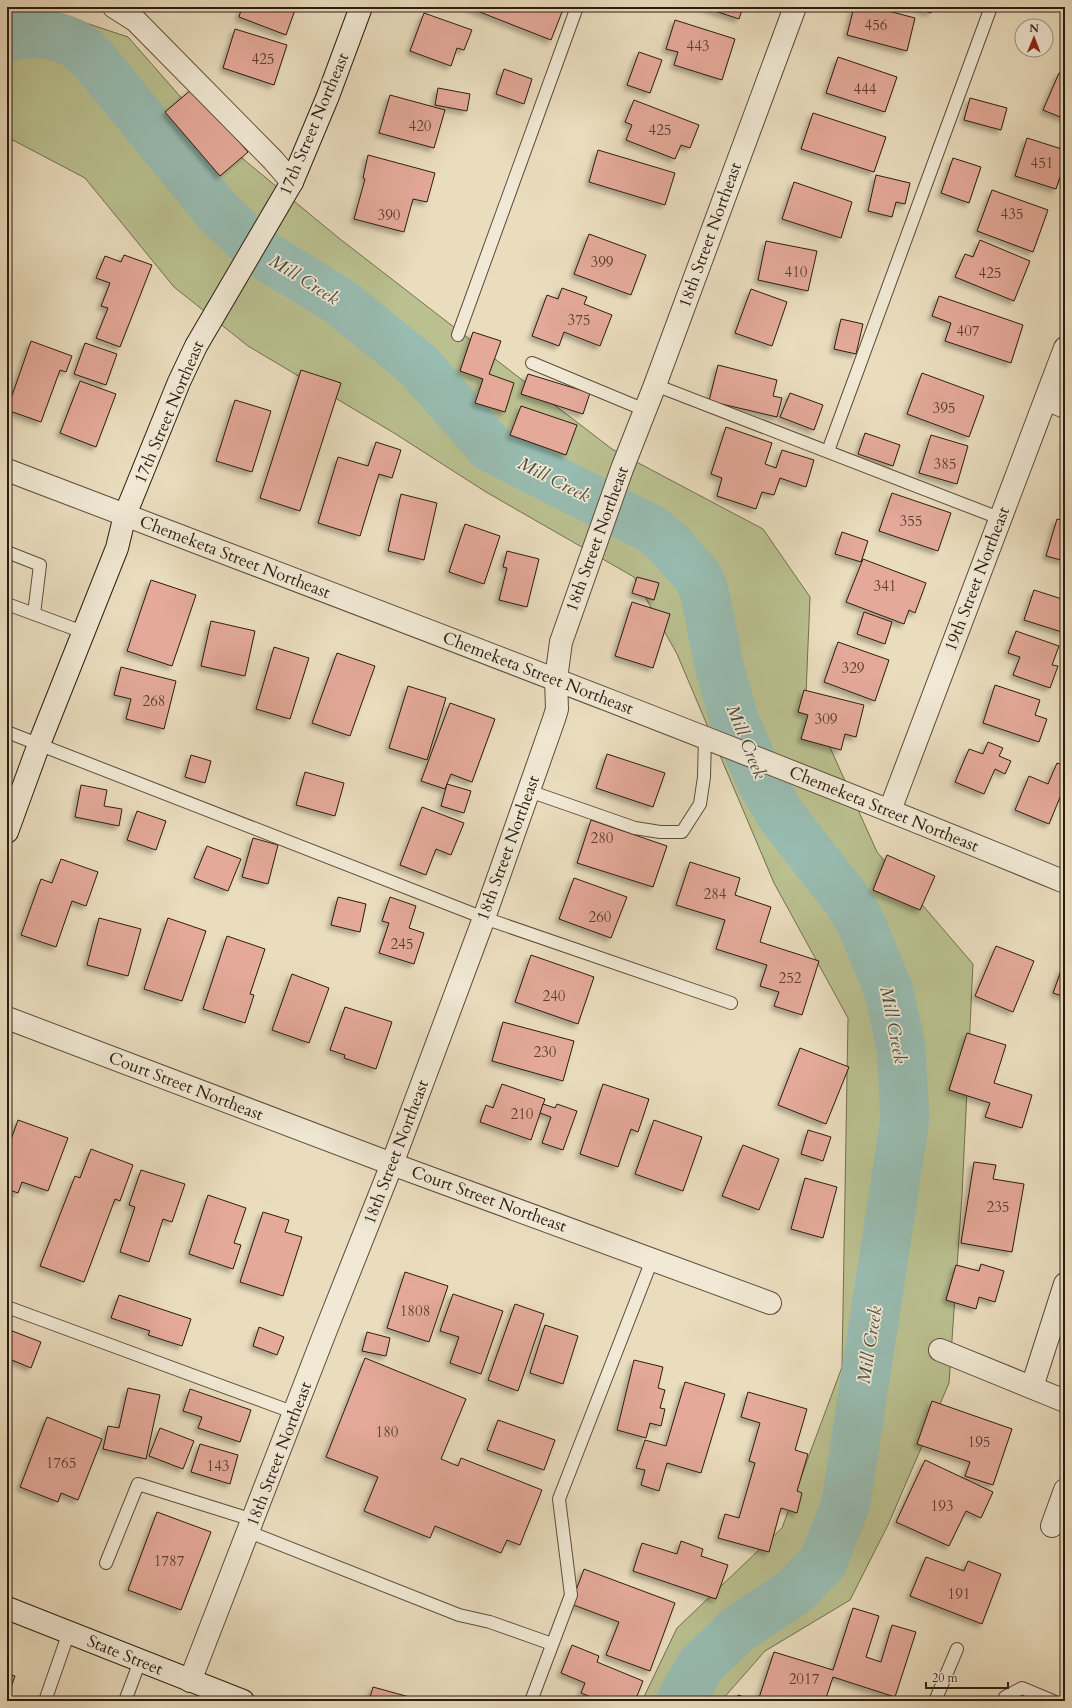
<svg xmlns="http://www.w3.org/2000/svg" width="1072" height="1708" font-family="Cardo,serif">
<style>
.green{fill:#bac090;stroke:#736e50}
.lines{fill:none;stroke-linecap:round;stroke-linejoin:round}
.river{stroke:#98bcb1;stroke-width:49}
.building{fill:#e4a999;stroke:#2c1c10;filter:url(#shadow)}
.lane-casing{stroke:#5c4c3c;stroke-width:14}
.street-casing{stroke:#5c4c3c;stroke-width:24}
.secondary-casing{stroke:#2c1c10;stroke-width:24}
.lane{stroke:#f1e9d5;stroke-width:12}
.street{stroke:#f1e9d5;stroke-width:22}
.secondary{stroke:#f1e9d5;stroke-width:22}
.labels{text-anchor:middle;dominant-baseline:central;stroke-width:3.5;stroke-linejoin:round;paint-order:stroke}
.number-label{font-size:15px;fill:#5a3f32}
.street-label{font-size:17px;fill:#2c1c10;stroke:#f1e9d5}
.water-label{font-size:18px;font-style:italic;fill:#4c4c40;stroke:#f1e9d5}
</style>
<defs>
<filter id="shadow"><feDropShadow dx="-3.5" dy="3.5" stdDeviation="2" flood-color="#0004"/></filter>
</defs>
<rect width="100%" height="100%" fill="#eaddbe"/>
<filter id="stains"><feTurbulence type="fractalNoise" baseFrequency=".005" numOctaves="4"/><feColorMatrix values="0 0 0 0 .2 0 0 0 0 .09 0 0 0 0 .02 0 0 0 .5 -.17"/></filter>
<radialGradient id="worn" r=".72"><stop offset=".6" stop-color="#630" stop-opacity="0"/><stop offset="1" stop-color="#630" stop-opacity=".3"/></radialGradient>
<!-- green -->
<polygon class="green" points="7,7 38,7 128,37 214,135 340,239 552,403 612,449 763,529 810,597 806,694 877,852 973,964 962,1195 949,1383 888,1525 850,1600 765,1651 721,1701 642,1701 677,1628 782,1528 842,1367 848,1018 774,883 677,654 634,577 486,492 394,433 248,346 174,287 85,178 7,137"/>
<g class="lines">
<!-- river -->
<path class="river" d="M7,37C28,31 51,33 71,42C79,45 86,53 93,59L217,211L261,253L339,301L418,365L491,448L653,530L670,545L698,577L704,590L720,669L734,719L762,783L782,817L847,900L861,923L889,992L901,1048L905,1119L846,1503L823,1562L795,1591L737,1630L701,1665L680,1701"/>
</g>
<!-- building -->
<g class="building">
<polygon points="242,7 296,7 286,35 239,17"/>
<polygon points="467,7 564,7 551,40"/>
<polygon points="703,7 743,7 739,19"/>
<polygon points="854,7 873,7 915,18 907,51 847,35"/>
<polygon points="912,7 932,7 931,13"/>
<polygon points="424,13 472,30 464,50 457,48 451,66 410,51"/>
<polygon points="675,20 735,39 722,80 674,65 678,52 666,49"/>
<polygon points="235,29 287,45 274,85 223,68"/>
<polygon points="639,52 662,60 650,93 627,85"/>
<polygon points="838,57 897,77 885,112 826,93"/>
<polygon points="504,69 532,79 524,104 496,94"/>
<polygon points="1059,73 1065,75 1065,119 1043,110"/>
<polygon points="438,88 470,94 467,111 435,105"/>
<polygon points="192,89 248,152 220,176 165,112"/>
<polygon points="390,95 445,110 434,148 379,133"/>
<polygon points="970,98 1007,108 1001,130 964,120"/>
<polygon points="634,100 699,125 690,148 681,145 675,159 626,140 632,125 625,122"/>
<polygon points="813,113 886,137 874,172 801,149"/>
<polygon points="1027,138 1065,150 1065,179 1060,177 1056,189 1015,176"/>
<polygon points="598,150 675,173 665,205 589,182"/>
<polygon points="368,155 435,173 427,202 413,199 404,232 354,219 365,179 363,178"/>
<polygon points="953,158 981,167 969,203 941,193"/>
<polygon points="876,175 910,183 905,204 896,202 892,217 868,211"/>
<polygon points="794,182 852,202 841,238 782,219"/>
<polygon points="992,190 1048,210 1033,252 977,231"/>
<polygon points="589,234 646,255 631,295 574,274"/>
<polygon points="980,240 1030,261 1014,301 955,277 965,254 973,257"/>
<polygon points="766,241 817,251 808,291 758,280"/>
<polygon points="124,255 152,265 120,347 96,338 108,308 101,306 110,283 96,278 105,256 121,262"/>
<polygon points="562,288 587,297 584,304 612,315 600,346 564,332 559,346 532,336 547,295 558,299"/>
<polygon points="751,289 787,302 772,346 735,333"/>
<polygon points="939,296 1023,325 1011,363 945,341 951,323 932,316"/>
<polygon points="841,319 863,324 856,354 834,349"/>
<polygon points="473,332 501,341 489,374 514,383 505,412 475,403 483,379 460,371"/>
<polygon points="31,341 72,356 66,372 60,370 41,422 7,410"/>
<polygon points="85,343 117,354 106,385 74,374"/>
<polygon points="718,365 777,380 773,396 782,398 777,417 709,401"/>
<polygon points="301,370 341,383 300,511 260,498"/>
<polygon points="922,373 984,396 969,437 907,414"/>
<polygon points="528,374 590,393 583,414 521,394"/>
<polygon points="80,381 116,394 96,447 60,433"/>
<polygon points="790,393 823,405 814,430 780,417"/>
<polygon points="235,400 271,411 252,472 216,461"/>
<polygon points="521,406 577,425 566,455 510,435"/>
<polygon points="726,427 772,443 765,464 776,468 782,450 814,460 806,487 780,478 774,495 762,492 756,509 717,496 722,478 711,474"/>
<polygon points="865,433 900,445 893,466 858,454"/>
<polygon points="931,435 968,446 957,484 919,473"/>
<polygon points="376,442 401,450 392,478 379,474 360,536 318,523 338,457 368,466"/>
<polygon points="892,493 951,513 938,551 879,531"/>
<polygon points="401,494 437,503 424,560 388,551"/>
<polygon points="1057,519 1065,521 1065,561 1046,556"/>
<polygon points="465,524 500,536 484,584 449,572"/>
<polygon points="842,532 868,541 861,562 835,554"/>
<polygon points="507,551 539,559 527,607 499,600 507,568 503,567"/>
<polygon points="863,559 926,583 915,613 909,610 904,624 846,602"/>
<polygon points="637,577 659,583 654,600 632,593"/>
<polygon points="151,580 196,595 172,666 127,651"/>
<polygon points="1034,590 1065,600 1065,633 1024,620"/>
<polygon points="632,602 670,614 653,668 615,656"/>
<polygon points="864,612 892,622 885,644 857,634"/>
<polygon points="211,621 255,631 245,676 201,666"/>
<polygon points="1016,631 1059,646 1052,665 1058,666 1050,688 1013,675 1020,657 1008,653"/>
<polygon points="838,642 889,660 875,701 824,682"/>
<polygon points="274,647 309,658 290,719 256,709"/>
<polygon points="337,653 375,666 350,736 312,723"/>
<polygon points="121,667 176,681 164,729 126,719 131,699 114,695"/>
<polygon points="995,685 1040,700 1035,715 1047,719 1039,742 983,723"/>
<polygon points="408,686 446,698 427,760 389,748"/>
<polygon points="804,690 864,705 856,737 845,734 841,750 801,739 808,715 798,712"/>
<polygon points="450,703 495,719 472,782 451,774 445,789 421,781"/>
<polygon points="988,742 1003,748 999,756 1011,761 1005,774 995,769 984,794 955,782 969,749 983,754"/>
<polygon points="607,754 665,773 653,807 596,788"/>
<polygon points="191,755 211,761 205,783 185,777"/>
<polygon points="1057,763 1065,766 1065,796 1061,795 1049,824 1015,810 1029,776 1048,784"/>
<polygon points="305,772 344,783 335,816 296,805"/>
<polygon points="447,784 471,791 464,813 441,806"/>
<polygon points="81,785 107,790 104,806 122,809 119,826 75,817"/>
<polygon points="422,807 464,823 451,855 436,849 426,875 400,865"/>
<polygon points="137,811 166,821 156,850 127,840"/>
<polygon points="591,820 667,846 653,887 577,863"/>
<polygon points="253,838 278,845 268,884 242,877"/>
<polygon points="207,846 241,859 228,891 194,878"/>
<polygon points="887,855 935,876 920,910 873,890"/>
<polygon points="61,859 98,872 86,906 72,901 56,947 21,935 41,879 52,883"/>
<polygon points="690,862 740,878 735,895 771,907 760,942 819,961 802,1015 774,1006 779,992 760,986 767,965 716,949 725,920 676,905"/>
<polygon points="574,878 627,897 611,938 559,919"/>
<polygon points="338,897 366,904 360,932 331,925"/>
<polygon points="390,897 416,906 409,928 424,933 414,964 379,953 389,923 382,921"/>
<polygon points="99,918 141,929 128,976 87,965"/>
<polygon points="168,918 206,931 182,1001 144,989"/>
<polygon points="227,936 265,949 250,994 254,995 245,1023 203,1009"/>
<polygon points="996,946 1034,961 1013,1012 975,996"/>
<polygon points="531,955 594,977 578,1024 515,1002"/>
<polygon points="1062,968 1065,969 1065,997 1053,993"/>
<polygon points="292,974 329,988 309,1043 272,1030"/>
<polygon points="345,1007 392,1022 376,1069 344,1058 345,1055 330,1050"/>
<polygon points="503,1022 574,1041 563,1081 492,1061"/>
<polygon points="967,1033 1006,1045 994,1083 1032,1095 1022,1128 985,1117 990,1103 949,1090"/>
<polygon points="800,1048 849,1067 826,1124 778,1105"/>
<polygon points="502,1084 545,1099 531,1140 480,1122 486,1105 493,1108"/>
<polygon points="603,1084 649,1099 638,1132 631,1129 618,1167 580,1154"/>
<polygon points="543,1104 555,1108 557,1104 577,1111 563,1150 542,1143 551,1117 540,1113"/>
<polygon points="18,1120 68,1138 48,1191 22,1182 18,1193 7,1189 7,1151"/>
<polygon points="654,1120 702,1137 683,1191 635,1174"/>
<polygon points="808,1130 831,1137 823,1161 801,1154"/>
<polygon points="743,1145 779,1159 759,1210 722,1196"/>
<polygon points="91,1149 133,1165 120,1201 115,1199 84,1282 40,1266 75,1176 80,1178"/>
<polygon points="974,1162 996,1165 993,1179 1024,1184 1012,1252 961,1243"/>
<polygon points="141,1170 185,1184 172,1222 163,1219 149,1262 120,1252 135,1207 129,1205"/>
<polygon points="805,1178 837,1187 823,1238 791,1229"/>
<polygon points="208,1195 246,1208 234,1243 241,1245 233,1269 189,1254"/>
<polygon points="263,1212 289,1220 285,1232 302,1237 283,1296 240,1282"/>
<polygon points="981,1264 1004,1271 995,1302 979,1297 976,1309 946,1300 956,1265 979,1271"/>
<polygon points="405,1272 448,1286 429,1342 387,1328"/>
<polygon points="453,1294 503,1311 481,1374 450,1363 459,1337 440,1331"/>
<polygon points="119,1295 191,1319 182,1346 148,1335 150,1331 111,1318"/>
<polygon points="515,1304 544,1314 518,1391 488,1380"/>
<polygon points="545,1325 578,1336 563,1384 530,1373"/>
<polygon points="259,1327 284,1337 277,1355 253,1346"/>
<polygon points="7,1329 41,1342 31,1368 7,1358"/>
<polygon points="367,1332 390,1338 386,1356 362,1351"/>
<polygon points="365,1358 466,1399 441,1459 458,1466 461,1458 542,1490 520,1545 507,1540 501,1553 435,1526 430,1538 364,1511 378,1477 326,1457"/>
<polygon points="634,1360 663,1367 658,1388 665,1390 660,1408 665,1409 661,1426 650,1423 646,1438 617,1430"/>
<polygon points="685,1382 725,1394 701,1473 667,1463 659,1491 641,1485 645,1470 636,1468 645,1440 666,1446"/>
<polygon points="128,1388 160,1395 146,1459 103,1449 108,1426 119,1428"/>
<polygon points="190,1389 251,1410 240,1442 198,1428 202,1417 183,1411"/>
<polygon points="748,1392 807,1409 795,1450 808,1454 797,1491 802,1493 797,1513 781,1508 769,1552 718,1538 725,1514 739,1518 755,1463 749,1461 760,1423 741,1417"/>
<polygon points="932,1401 1012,1429 993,1485 965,1476 970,1462 917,1444"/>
<polygon points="47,1417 102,1439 78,1500 61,1493 58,1502 20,1487"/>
<polygon points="498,1420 555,1440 544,1470 487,1450"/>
<polygon points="160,1428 194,1441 183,1469 149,1456"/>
<polygon points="200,1444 238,1455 230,1484 191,1472"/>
<polygon points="925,1460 993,1492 981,1518 966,1511 949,1546 896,1522"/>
<polygon points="157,1512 211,1532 181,1610 128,1590"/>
<polygon points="681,1541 703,1549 701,1556 728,1565 716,1599 633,1571 642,1543 677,1554"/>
<polygon points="926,1557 964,1571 968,1561 1001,1574 982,1624 910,1596"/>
<polygon points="584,1569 675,1603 650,1671 606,1655 619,1622 571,1604"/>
<polygon points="853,1608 879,1616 866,1657 881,1662 892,1625 916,1632 895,1697 833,1677 825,1701 758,1701 774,1652 833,1670"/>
<polygon points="572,1645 599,1656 597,1662 643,1681 635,1701 601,1701 581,1693 585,1683 561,1673"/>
<polygon points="7,1674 15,1676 7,1698"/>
<polygon points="373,1687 424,1701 369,1701"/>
<polygon points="738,1695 757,1701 736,1701"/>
</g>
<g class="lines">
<!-- lane casing -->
<g class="lane-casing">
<g id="lane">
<polyline points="458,335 577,7"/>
<polyline points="532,363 645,410"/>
<polyline points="655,385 999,518"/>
<polyline points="828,451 991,7"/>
<polyline points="7,552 40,565 34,614"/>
<polyline points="7,604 83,632"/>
<polyline points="7,732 484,918 731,1003"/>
<polyline points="529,791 635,828 660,832 682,832 700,804 704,777 705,737"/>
<polyline points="7,1307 295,1413"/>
<polyline points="249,1532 459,1615 490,1622 552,1644"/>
<polyline points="106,1563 138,1484 253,1520"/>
<polyline points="45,1701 69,1632"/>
<polyline points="125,1701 140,1661"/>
<polyline points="531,1701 571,1595 559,1499 652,1260"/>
<polyline points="935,1701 957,1649"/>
<polyline points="1004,1701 1005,1697 1022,1688 1053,1701"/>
</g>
</g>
<!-- street casing -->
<g class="street-casing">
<g id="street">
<polyline points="114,7 136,21 273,160 292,182"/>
<polyline points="1046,399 1065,407"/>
<path d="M7,470C361,605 715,738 1065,882"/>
<polyline points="890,810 1065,348"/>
<polyline points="7,1018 392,1164 770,1303"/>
<polyline points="940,1350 1065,1401"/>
<polyline points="1032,1387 1065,1284"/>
<polyline points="1052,1526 1065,1490"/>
<polyline points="190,1681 324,1335 392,1164 484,918 554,719 557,709 556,679 561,642 622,469 655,385 795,7"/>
</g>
</g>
<!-- secondary casing -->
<g class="secondary-casing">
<g id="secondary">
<polyline points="7,832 39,744 117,548 125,515 179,382 196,346 292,182 328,96 361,7"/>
<polyline points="7,1608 243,1701"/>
</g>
</g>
<!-- lane -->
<use href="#lane" class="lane"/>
<!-- street -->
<use href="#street" class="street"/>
<!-- secondary -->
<use href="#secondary" class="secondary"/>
</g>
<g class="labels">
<!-- number labels -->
<g class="number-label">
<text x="876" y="25">456</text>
<text x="698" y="46">443</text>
<text x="263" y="59">425</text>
<text x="865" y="89">444</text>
<text x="420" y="126">420</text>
<text x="660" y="130">425</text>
<text x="1042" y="163">451</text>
<text x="1012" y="214">435</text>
<text x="389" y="215">390</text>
<text x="602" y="262">399</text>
<text x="796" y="272">410</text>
<text x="990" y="273">425</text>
<text x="579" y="320">375</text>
<text x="968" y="331">407</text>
<text x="944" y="408">395</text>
<text x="945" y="464">385</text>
<text x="911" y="521">355</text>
<text x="885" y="586">341</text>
<text x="853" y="668">329</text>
<text x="154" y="701">268</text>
<text x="826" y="719">309</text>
<text x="602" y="838">280</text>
<text x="715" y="894">284</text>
<text x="600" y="917">260</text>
<text x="402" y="944">245</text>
<text x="790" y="978">252</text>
<text x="554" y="996">240</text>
<text x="545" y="1052">230</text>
<text x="522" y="1114">210</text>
<text x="998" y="1207">235</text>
<text x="415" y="1311">1808</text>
<text x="387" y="1432">180</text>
<text x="979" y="1442">195</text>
<text x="61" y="1463">1765</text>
<text x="218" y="1466">143</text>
<text x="942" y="1506">193</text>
<text x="169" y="1561">1787</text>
<text x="959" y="1594">191</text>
<text x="804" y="1679">2017</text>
</g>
<!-- street labels -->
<g class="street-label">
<text transform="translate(314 124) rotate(-67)">17th Street Northeast</text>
<text transform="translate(710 235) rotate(-70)">18th Street Northeast</text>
<text transform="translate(169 412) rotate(-67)">17th Street Northeast</text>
<text transform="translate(597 539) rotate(-70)">18th Street Northeast</text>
<text transform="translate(235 557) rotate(21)">Chemeketa Street Northeast</text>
<text transform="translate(977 579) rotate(-69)">19th Street Northeast</text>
<text transform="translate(538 673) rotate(21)">Chemeketa Street Northeast</text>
<text transform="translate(884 809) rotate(22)">Chemeketa Street Northeast</text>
<text transform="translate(508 848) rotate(-70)">18th Street Northeast</text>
<text transform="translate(186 1086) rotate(21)">Court Street Northeast</text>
<text transform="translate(396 1152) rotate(-69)">18th Street Northeast</text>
<text transform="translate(489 1199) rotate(20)">Court Street Northeast</text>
<text transform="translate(279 1454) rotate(-69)">18th Street Northeast</text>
<text transform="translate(125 1655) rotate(22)">State Street</text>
</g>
<!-- water labels -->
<g class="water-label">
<text transform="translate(304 280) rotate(32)">Mill Creek</text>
<text transform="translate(554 480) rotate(27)">Mill Creek</text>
<text transform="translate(746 742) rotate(68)">Mill Creek</text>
<text transform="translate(893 1025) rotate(79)">Mill Creek</text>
<text transform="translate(870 1345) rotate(-81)">Mill Creek</text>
</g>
</g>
<!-- margin -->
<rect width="1072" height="1708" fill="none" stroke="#eaddbe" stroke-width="24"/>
<rect x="8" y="8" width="1056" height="1692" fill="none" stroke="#2c1c10" stroke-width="2"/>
<rect x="12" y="12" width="1048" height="1684" fill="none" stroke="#2c1c10"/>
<!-- north arrow -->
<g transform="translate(1034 38) rotate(1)"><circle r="19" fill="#f1e9d5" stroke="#a29786"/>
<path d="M0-3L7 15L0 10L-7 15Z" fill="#8f2418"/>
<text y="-6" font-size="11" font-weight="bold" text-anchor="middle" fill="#2c1c10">N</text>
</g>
<!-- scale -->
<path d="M926 1682v6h82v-6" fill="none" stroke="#2c1c10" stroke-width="2"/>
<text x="932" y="1682" font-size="12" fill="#2c1c10" stroke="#f1e9d5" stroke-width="3" paint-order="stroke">20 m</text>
<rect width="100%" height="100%" filter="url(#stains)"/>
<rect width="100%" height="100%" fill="url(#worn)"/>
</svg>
